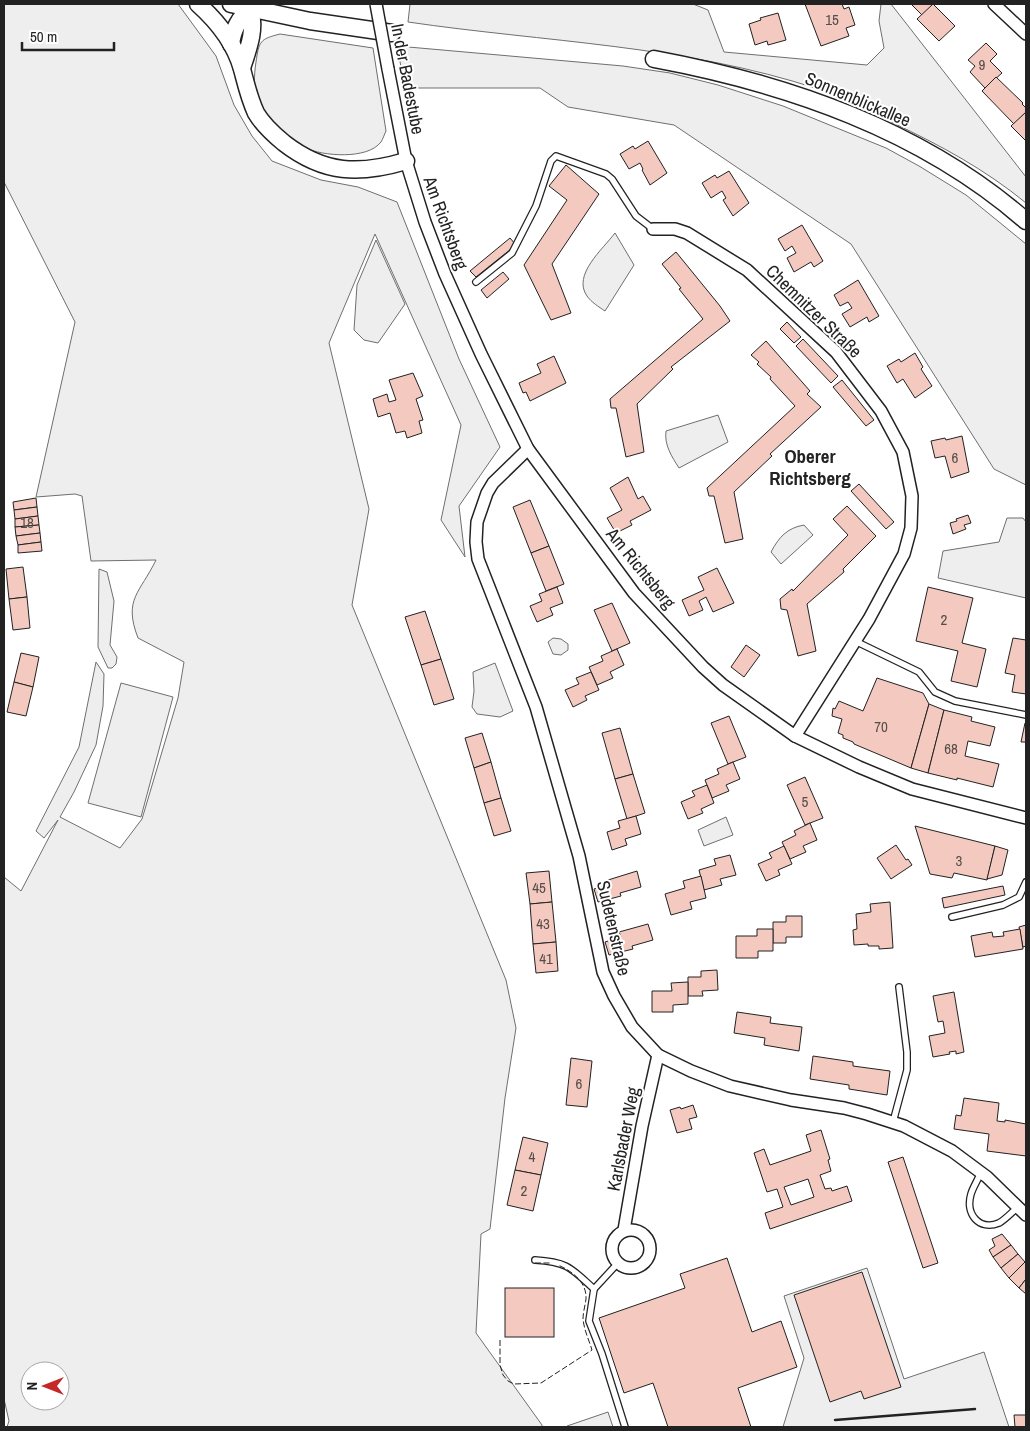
<svg xmlns="http://www.w3.org/2000/svg" width="1030" height="1431" font-family="'Archivo Narrow',sans-serif">
<style>
.green{fill:#eee;stroke:#6f6f6f;fill-rule:evenodd}
.building{fill:#f3c9c0;stroke:#222;fill-rule:evenodd}
.lines{fill:none;stroke-linecap:round;stroke-linejoin:round}
.lane-casing{stroke:#222;stroke-width:8}
.street-casing{stroke:#222;stroke-width:14}
.secondary-casing{stroke:#222;stroke-width:19}
.lane{stroke:#fff;stroke-width:5.5}
.street{stroke:#fff;stroke-width:11}
.secondary{stroke:#fff;stroke-width:16}
.street-bridge-casing{stroke:#222;stroke-width:14;stroke-linecap:butt}
.street-bridge{stroke:#fff;stroke-width:11}
.fence{stroke:#222;stroke-width:1;stroke-dasharray:6 2.5;stroke-linecap:butt}
.wall{stroke:#222;stroke-width:2.5}
.labels{text-anchor:middle;dominant-baseline:central;stroke-width:4;stroke-linejoin:round;paint-order:stroke}
.number-label{font-size:15px;fill:#564c4a}
.street-label{font-size:18px;fill:#222;stroke:#fff}
.neighbourhood-label{font-size:19px;font-weight:bold;fill:#222;stroke:#fff}
</style>
<rect width="100%" height="100%" fill="#fff"/>
<!-- green -->
<g class="green">
<path d="M4,4H178L216,56L234,105L252,136L272,161L321,180L358,187L397,202L459,359L500,447L459,506L465,557L441,520L461,425L375,234L329,343L369,509L352,605L506,980L516,1028L505,1098L490,1229L481,1234L476,1333L542,1425V1427H7L9,1421L4,1399V877L21,891L58,820L44,838L36,831L79,747L96,662L104,674L103,706L96,745L74,792L60,817L120,848L142,819L178,698L184,662L138,638C123,599 140,593 156,560L91,561L82,496L75,494L36,497L75,322L4,182ZM30,1371H60V1401H30Z"/>
<path d="M410,4H693L708,10L724,52L867,65L884,48L879,21L881,4H891L1026,177V203C986,170 940,145 893,123C869,112 844,97 818,89C685,45 544,42 408,22Z"/>
<path d="M280,34L373,48L386,131C384,135 383,139 381,142C367,160 323,156 305,148C286,139 267,122 259,103C253,90 254,75 256,62C259,41 260,39 280,34Z"/>
<polygon points="397,46 623,66 670,73 718,85 783,106 886,148 919,166 966,195 1026,244 1026,485 994,469 851,244 674,125 568,107 540,88 405,88"/>
<path d="M615,233L634,265L605,311C599,307 591,302 587,296C572,275 603,249 615,233Z"/>
<polygon points="376,240 405,304 378,343 364,340 354,330 357,285"/>
<path d="M718,415L728,442L679,468C672,457 664,445 666,431Z"/>
<polygon points="1007,518 1023,518 1026,522 1026,598 938,578 943,551 999,542"/>
<path d="M804,525L813,535L781,564L771,552C779,537 787,528 804,525Z"/>
<polygon points="99,569 107,572 114,601 110,645 117,657 116,664 112,668 108,668 98,647"/>
<polygon points="553,638 561,639 568,644 568,650 561,655 553,654 548,642"/>
<polygon points="495,663 513,711 500,717 477,714 472,707 474,691 473,672"/>
<polygon points="121,683 173,697 141,817 88,803"/>
<polygon points="726,817 733,835 704,846 698,830"/>
<polygon points="867,1268 904,1379 984,1352 1009,1427 783,1427 804,1358 784,1296"/>
<polygon points="608,1412 613,1427 568,1427 567,1426"/>
</g>
<!-- building -->
<g class="building">
<polygon points="805,4 842,4 844,9 849,7 855,25 846,28 849,36 821,46"/>
<polygon points="911,4 935,4 922,15"/>
<polygon points="933,4 955,26 939,41 917,19"/>
<polygon points="778,13 786,40 768,45 767,41 755,45 749,24 761,20 760,18"/>
<polygon points="986,43 997,54 990,61 1002,73 985,88 970,72 975,66 968,60"/>
<polygon points="996,77 1023,103 1022,104 1026,108 1026,112 1014,124 982,91"/>
<polygon points="1026,112 1026,141 1011,126"/>
<polygon points="648,141 667,173 650,185 642,170 643,169 640,163 629,169 620,154 633,146 635,149"/>
<polygon points="566,165 599,194 552,264 571,313 551,320 524,265 567,200 549,186"/>
<polygon points="729,171 749,203 733,216 723,200 726,198 722,191 711,198 702,183 715,175 717,178"/>
<polygon points="802,225 823,261 814,267 811,262 794,272 787,258 796,253 792,246 785,251 778,239"/>
<polygon points="510,238 516,245 476,277 470,271"/>
<polygon points="676,252 720,306 730,321 671,367 673,369 637,404 644,452 626,457 616,408 611,408 610,399 703,319 679,289 681,288 662,264"/>
<polygon points="503,272 509,279 487,298 481,290"/>
<polygon points="858,280 879,316 869,322 867,317 850,327 842,314 852,308 848,302 840,306 834,295"/>
<polygon points="787,322 801,337 794,343 780,329"/>
<polygon points="803,339 838,376 831,383 796,346"/>
<polygon points="766,341 810,391 807,394 821,407 770,454 772,456 734,492 743,539 725,543 714,496 709,496 707,488 795,406 770,379 771,377 757,364 759,362 751,355"/>
<polygon points="915,353 923,367 921,369 932,386 915,398 903,379 897,383 887,366 899,359 901,362"/>
<polygon points="554,356 566,383 530,401 526,392 523,393 519,383 541,373 537,364"/>
<polygon points="413,373 423,396 416,399 423,420 419,421 422,433 407,438 405,431 396,433 390,413 378,417 373,399 387,394 389,402 396,400 389,380"/>
<polygon points="842,380 874,420 866,426 833,387"/>
<polygon points="962,436 969,472 951,478 945,456 935,458 931,441 945,438 946,440"/>
<polygon points="628,477 638,499 643,496 651,510 630,521 632,525 616,533 607,518 622,510 610,488"/>
<polygon points="859,484 894,522 886,529 851,491"/>
<polygon points="36,498 37,507 14,510 13,502"/>
<polygon points="530,500 549,546 531,553 513,507"/>
<polygon points="847,506 876,536 843,569 844,572 807,604 816,651 798,656 787,610 781,609 780,599 792,589 793,591 848,535 833,519"/>
<polygon points="37,507 38,516 15,519 14,510"/>
<polygon points="968,515 971,523 964,525 966,529 953,534 950,523 957,521 956,519"/>
<polygon points="38,516 39,525 15,527 15,519"/>
<polygon points="39,525 40,533 16,536 15,527"/>
<polygon points="40,533 41,542 18,545 16,536"/>
<polygon points="41,542 42,551 18,553 18,545"/>
<polygon points="549,546 564,584 546,591 531,553"/>
<polygon points="23,567 27,597 9,599 6,569"/>
<polygon points="717,568 734,603 713,612 706,597 699,601 703,610 689,616 682,600 704,590 698,577"/>
<polygon points="557,587 563,603 550,608 553,615 537,622 530,606 542,601 539,594"/>
<polygon points="928,587 973,598 962,643 986,649 977,687 951,681 958,651 916,641"/>
<polygon points="27,597 30,628 13,630 9,599"/>
<polygon points="612,603 630,643 612,651 594,610"/>
<polygon points="425,611 441,659 421,665 405,617"/>
<polygon points="1013,638 1026,640 1026,694 1012,692 1015,675 1005,673"/>
<polygon points="746,645 760,655 744,677 731,667"/>
<polygon points="617,649 624,665 610,672 613,678 597,685 589,667 603,661 601,656"/>
<polygon points="21,653 39,657 33,687 14,682"/>
<polygon points="441,659 454,699 434,705 421,665"/>
<polygon points="591,672 599,690 585,696 587,700 573,707 565,690 579,684 576,678"/>
<polygon points="877,678 923,693 929,704 911,768 854,744 853,742 843,738 843,735 838,733 842,719 832,716 833,708 835,709 839,701 863,711"/>
<polygon points="14,682 33,687 26,716 7,712"/>
<polygon points="929,704 944,710 928,773 911,768"/>
<polygon points="944,710 972,717 971,721 995,727 990,746 968,741 965,756 999,764 993,787 957,778 957,780 928,773"/>
<polygon points="729,716 746,757 728,764 711,723"/>
<polygon points="1025,723 1026,723 1026,742 1021,742"/>
<polygon points="620,728 633,774 615,779 602,733"/>
<polygon points="482,733 491,762 474,768 465,738"/>
<polygon points="491,762 501,798 484,803 474,768"/>
<polygon points="733,762 740,779 726,785 729,791 712,798 705,780 719,774 717,769"/>
<polygon points="633,774 645,813 627,819 615,779"/>
<polygon points="805,777 823,818 805,825 787,785"/>
<polygon points="707,785 714,803 701,809 703,813 688,819 681,802 695,796 692,791"/>
<polygon points="501,798 511,831 494,836 484,803"/>
<polygon points="636,816 641,834 625,839 627,845 612,850 607,832 620,828 618,821"/>
<polygon points="810,823 817,840 803,846 806,852 790,859 782,842 796,835 794,831"/>
<polygon points="915,826 995,846 987,880 954,873 952,878 930,874"/>
<polygon points="896,845 906,860 908,859 912,865 891,879 877,858"/>
<polygon points="784,846 792,864 778,870 780,875 766,881 758,864 772,858 769,853"/>
<polygon points="995,846 1008,850 1002,875 987,879"/>
<polygon points="730,855 736,875 720,879 722,885 704,890 699,870 716,865 714,859"/>
<polygon points="549,871 552,902 530,904 526,873"/>
<polygon points="637,871 641,887 620,893 621,896 598,902 594,889 609,885 608,880"/>
<polygon points="701,876 706,898 690,902 692,909 671,915 665,894 685,888 683,881"/>
<polygon points="1003,886 1005,895 944,908 942,898"/>
<polygon points="552,902 556,942 533,944 530,904"/>
<polygon points="890,902 893,948 879,949 879,946 868,946 868,944 854,945 853,930 857,929 856,914 871,912 870,904"/>
<polygon points="786,916 802,916 802,937 786,937 786,943 773,943 773,922 786,922"/>
<polygon points="648,924 653,940 632,946 633,949 609,955 605,942 621,937 619,932"/>
<polygon points="1026,925 1026,946 1023,947 1019,927"/>
<polygon points="757,929 773,929 773,951 758,951 758,958 736,958 736,936 757,936"/>
<polygon points="1020,929 1023,949 975,957 971,936 992,932 993,937 1004,936 1003,932"/>
<polygon points="556,942 558,971 536,973 533,944"/>
<polygon points="717,970 718,990 702,991 703,996 688,996 688,977 701,977 701,971"/>
<polygon points="688,982 688,1004 673,1005 673,1012 652,1012 652,991 672,991 671,983"/>
<polygon points="954,992 964,1052 956,1054 956,1051 949,1052 950,1054 933,1057 929,1036 945,1033 943,1021 938,1022 933,996"/>
<polygon points="737,1012 771,1017 770,1023 802,1027 799,1051 764,1045 765,1038 734,1033"/>
<polygon points="813,1056 853,1062 853,1066 890,1071 887,1095 849,1089 849,1085 810,1079"/>
<polygon points="571,1058 592,1061 587,1107 566,1105"/>
<polygon points="964,1098 999,1103 997,1121 1005,1122 1005,1120 1026,1124 1026,1156 987,1151 989,1134 954,1129 956,1115 961,1116"/>
<polygon points="693,1105 697,1117 689,1119 692,1129 677,1133 670,1110 680,1107 681,1109"/>
<path d="M821,1130L830,1159L828,1160L831,1171L820,1175L825,1189L831,1188L832,1191L847,1186L852,1201L770,1229L765,1213L783,1207L777,1189L767,1192L754,1153L764,1149L770,1165L811,1151L806,1135ZM808,1179L814,1197L791,1205L784,1187Z"/>
<polygon points="523,1137 548,1143 541,1175 515,1170"/>
<polygon points="903,1157 938,1263 923,1268 888,1162"/>
<polygon points="515,1170 541,1175 533,1211 507,1205"/>
<polygon points="1002,1234 1011,1245 993,1257 989,1250 995,1246 992,1239"/>
<polygon points="1011,1245 1018,1254 1001,1268 993,1257"/>
<polygon points="1018,1254 1025,1262 1009,1278 1001,1268"/>
<polygon points="727,1258 752,1332 781,1321 797,1367 738,1388 751,1427 668,1427 653,1383 624,1393 599,1318 685,1288 680,1274"/>
<polygon points="1025,1262 1026,1264 1026,1279 1019,1288 1009,1278"/>
<polygon points="862,1272 901,1387 864,1399 861,1391 830,1402 794,1295"/>
<polygon points="1026,1279 1026,1294 1019,1288"/>
<rect x="505" y="1288" width="49" height="49"/>
<polygon points="1014,1415 1026,1415 1026,1427 1015,1427"/>
</g>
<g class="lines">
<!-- lane casing -->
<g class="lane-casing">
<g id="lane">
<polyline points="476,282 512,253 536,206 551,161 556,156 606,174 612,179 636,216 653,229"/>
<polyline points="855,641 919,672 935,692 955,701 1026,715"/>
<polyline points="952,917 1003,905 1019,897 1026,882"/>
<polyline points="893,1122 907,1070 907,1052 899,987"/>
<path d="M981,1172C978,1180 973,1187 971,1194C965,1214 979,1231 999,1223C1006,1219 1012,1212 1018,1207"/>
<path d="M535,1260C568,1262 571,1268 594,1289L589,1321L602,1354L625,1427"/>
<polyline points="594,1289 618,1263"/>
</g>
</g>
<!-- street casing -->
<g class="street-casing">
<g id="street">
<polyline points="994,4 1026,34"/>
<polyline points="388,69 406,161 425,222 445,274 481,354 528,449 634,593 703,667 723,685 795,736 859,767 912,789 1026,818"/>
<polyline points="653,229 675,229 687,233 747,270 836,352 881,411 903,452 912,496 911,528 904,554 869,619 795,736"/>
<polyline points="528,449 493,483 487,493 477,522 476,542 478,559 536,707 579,856 603,972 614,996 632,1027 658,1055 691,1071 730,1086 791,1100 844,1108 867,1114 904,1126 952,1151 987,1177 1026,1215"/>
<circle cx="631" cy="1249" r="19"/>
<polyline points="624,1230 642,1126 658,1055"/>
</g>
</g>
<!-- secondary casing -->
<g class="secondary-casing">
<g id="secondary">
<path d="M198,4C217,21 235,44 242,69C246,84 249,98 256,113C263,125 273,134 284,143C324,174 359,175 406,161"/>
<polyline points="231,4 310,21 392,33"/>
<path d="M231,44C233,29 239,19 250,8"/>
<path d="M654,59C788,84 922,130 1026,221"/>
<path d="M242,68C249,47 256,29 250,8"/>
</g>
</g>
<!-- lane -->
<use href="#lane" class="lane"/>
<!-- street -->
<use href="#street" class="street"/>
<!-- secondary -->
<use href="#secondary" class="secondary"/>
<!-- street-bridge casing -->
<g class="street-bridge-casing">
<polyline id="street-bridge" points="376,4 388,69"/>
</g>
<!-- street-bridge -->
<use href="#street-bridge" class="street-bridge"/>
<!-- fence -->
<g class="fence">
<polyline points="535,1263 550,1263"/>
<path d="M500,1340V1365L503,1375L508,1381L514,1384L541,1383L592,1350C589,1340 584,1330 583,1319C583,1313 585,1306 586,1299C587,1282 572,1271 558,1265"/>
</g>
<!-- wall -->
<polyline class="wall" points="835,1420 975,1409"/>
</g>
<g class="labels">
<!-- number labels -->
<g class="number-label">
<text x="832" y="19">15</text>
<text x="982" y="64">9</text>
<text x="955" y="457">6</text>
<text x="27" y="522">18</text>
<text x="944" y="619">2</text>
<text x="881" y="726">70</text>
<text x="951" y="748">68</text>
<text x="805" y="801">5</text>
<text x="959" y="860">3</text>
<text x="539" y="887">45</text>
<text x="543" y="923">43</text>
<text x="546" y="958">41</text>
<text x="579" y="1083">6</text>
<text x="532" y="1156">4</text>
<text x="524" y="1190">2</text>
</g>
<!-- street labels -->
<g class="street-label">
<text transform="translate(408 79) rotate(79)">In der Badestube</text>
<text transform="translate(858 99) rotate(23)">Sonnenblickallee</text>
<text transform="translate(446 223) rotate(70)">Am Richtsberg</text>
<text transform="translate(814 311) rotate(44)">Chemnitzer Straße</text>
<text transform="translate(641 568) rotate(51)">Am Richtsberg</text>
<text transform="translate(614 928) rotate(77)">Sudetenstraße</text>
<text transform="translate(623 1139) rotate(-79)">Karlsbader Weg</text>
</g>
<!-- neighbourhood labels -->
<g class="neighbourhood-label">
<text x="810" y="456">Oberer<tspan x="810" dy="22">Richtsberg</tspan></text>
</g>
</g>
<!-- border -->
<rect width="1030" height="1431" fill="none" stroke="#222222" stroke-width="10"/>
<!-- north arrow -->
<g transform="translate(45 1386) rotate(270)"><circle r="24" fill="#ffffff" stroke="#a7a7a7"/>
<path d="M0-4L9 19L0 12L-9 19Z" fill="#c62828"/>
<text y="-8" font-size="14" font-weight="bold" text-anchor="middle" fill="#222222">N</text>
</g>
<!-- scale -->
<path d="M22 42v8h92v-8" fill="none" stroke="#222222" stroke-width="2.5"/>
<text x="30" y="42" font-size="15" fill="#222222" stroke="#ffffff" stroke-width="4" paint-order="stroke">50 m</text>
</svg>
